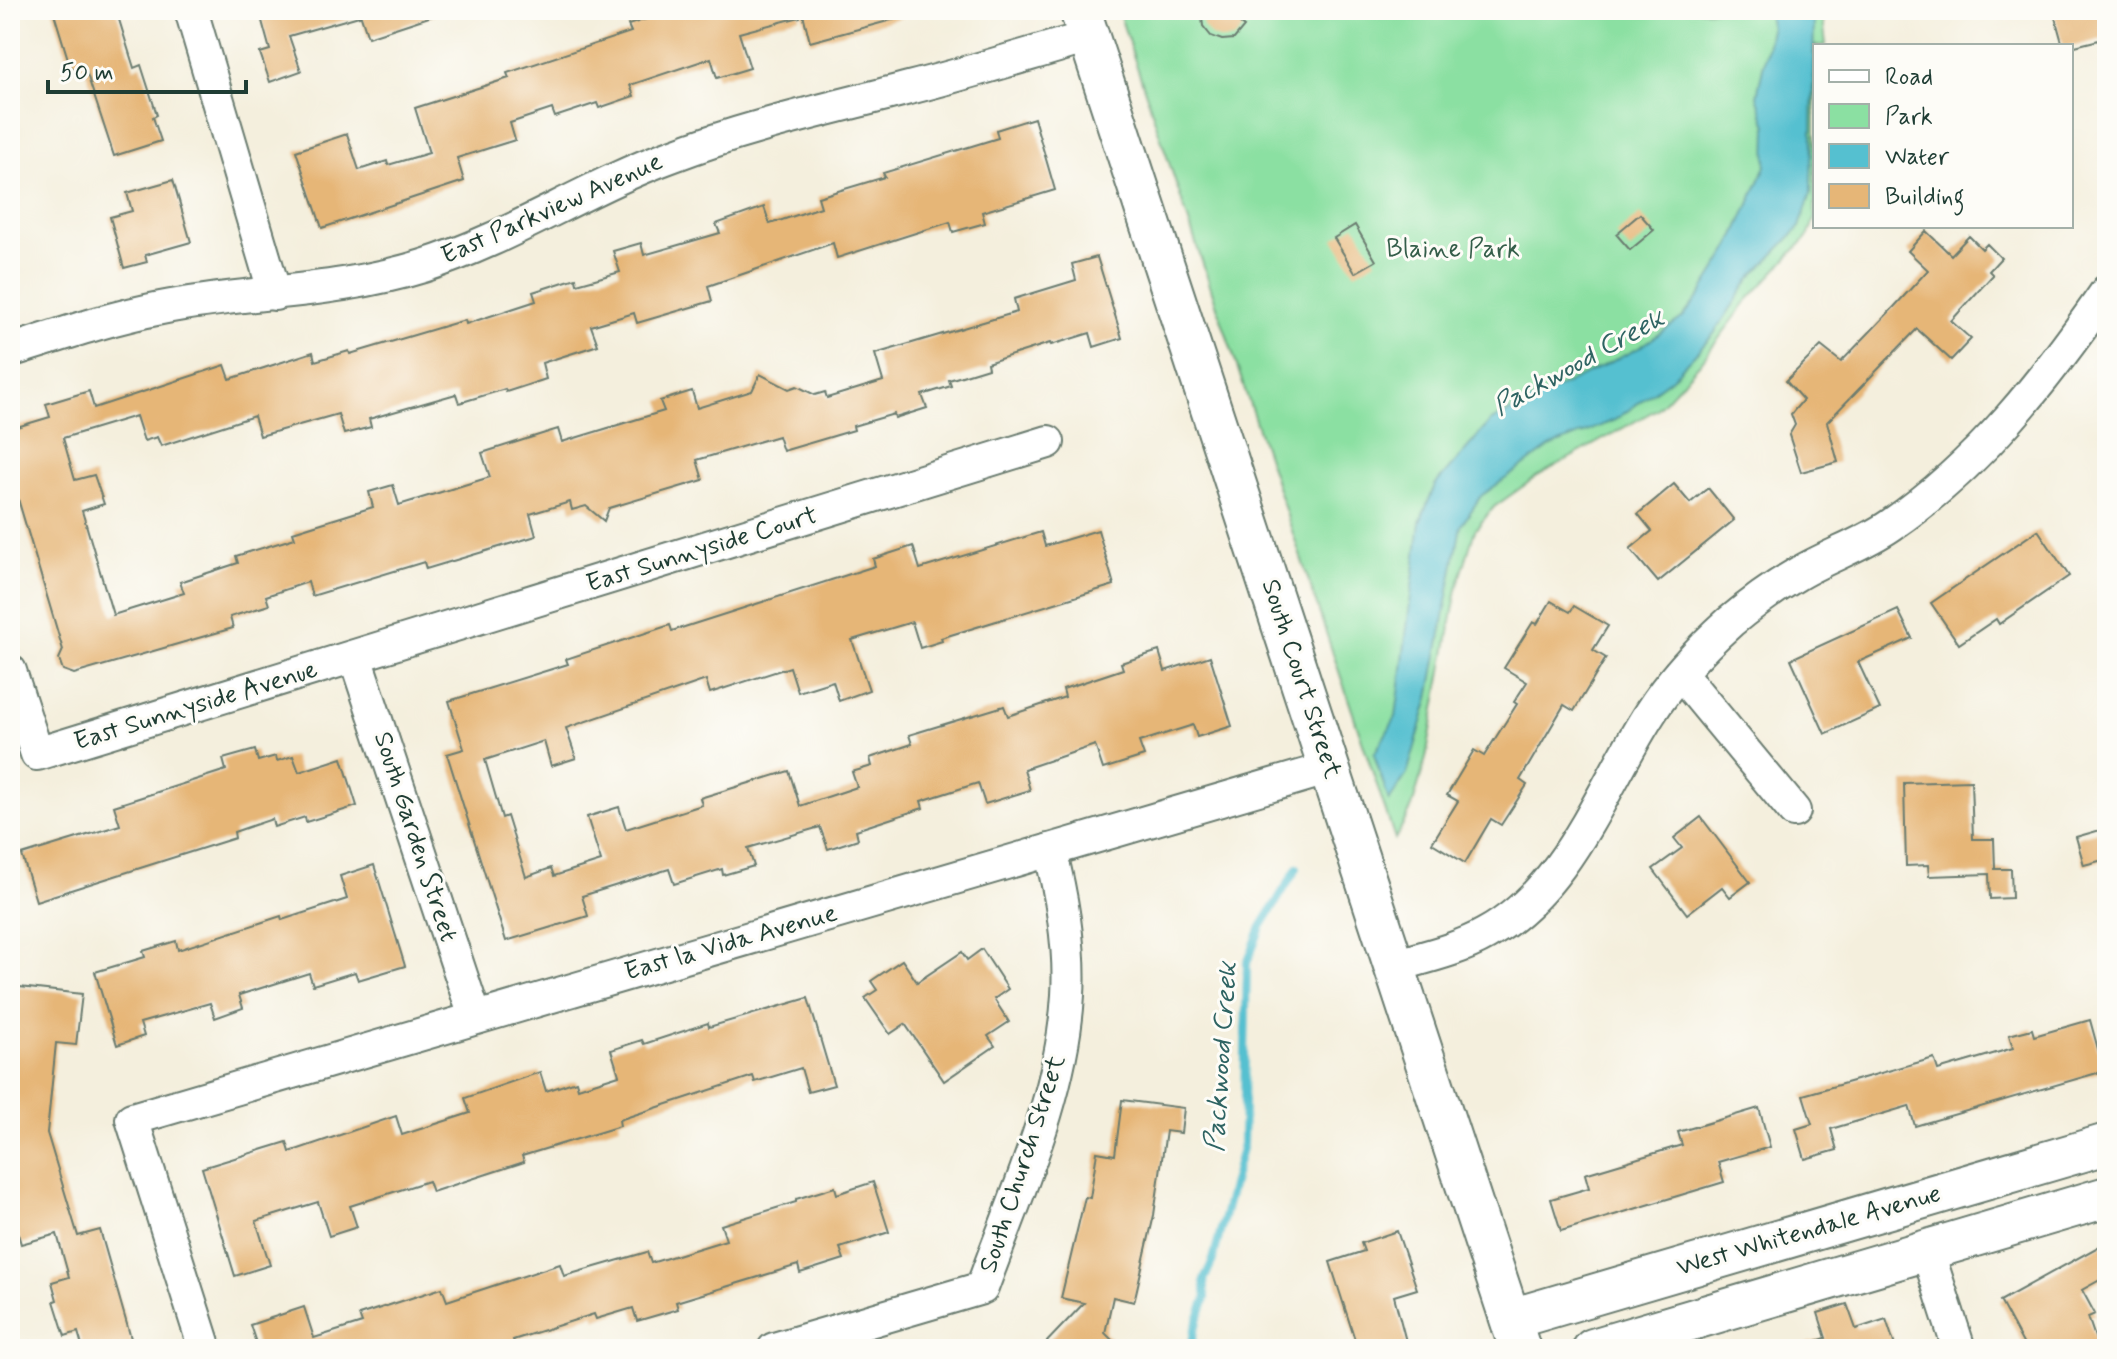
<svg xmlns="http://www.w3.org/2000/svg" width="2117" height="1359" font-family="Mynerve,sans-serif">
<style>
.green{fill:#8be0a2;stroke:#558e6b;stroke-width:2}
.water{fill:#55c0d0;stroke:#3a7e82;stroke-width:2}
.lines{fill:none;stroke-linecap:round;stroke-linejoin:round}
.stream{stroke:#55c0d0;stroke-width:8}
.building{fill:#e6b677}
.minor-casing{stroke:#6a7b6f;stroke-width:36}
.tertiary-casing{stroke:#6a7b6f;stroke-width:44}
.minor{stroke:#fff;stroke-width:32}
.tertiary{stroke:#fff;stroke-width:40}
.labels{text-anchor:middle;dominant-baseline:central;stroke-width:6;stroke-linejoin:round;paint-order:stroke}
.street-label{font-size:26px;fill:#1f3d34;stroke:#fdfcf7}
.park-label{font-size:26px;fill:#355e4a;stroke:#fdfcf7}
.water-label{font-size:28px;font-style:italic;fill:#2f6463;stroke:#fdfcf7}
</style>
<rect width="100%" height="100%" fill="#fdfcf7"/>
<filter id="ink" filterUnits="userSpaceOnUse"><feTurbulence type="fractalNoise" baseFrequency=".0125" numOctaves="2"/><feDisplacementMap in="SourceGraphic" scale="16" xChannelSelector="R" yChannelSelector="G"/><feConvolveMatrix kernelMatrix="1 2 1 2 8 2 1 2 1" color-interpolation-filters="sRGB"/></filter>
<filter id="wash" filterUnits="userSpaceOnUse"><feTurbulence type="fractalNoise" baseFrequency=".006" numOctaves="4" result="noise"/><feDisplacementMap in="SourceGraphic" scale="32" xChannelSelector="R" yChannelSelector="G"/><feGaussianBlur stdDeviation="1.8" result="paint"/><feColorMatrix in="noise" values="0 0 0 0 0 0 0 0 0 0 0 0 0 0 0 0 0 1.4 0 .05"/><feComposite in="paint" operator="in"/></filter>
<g filter="url(#wash)">
<rect width="100%" height="100%" fill="#f4efdd"/>
<!-- green -->
<polygon class="green" points="1118,10 1822,10 1826,45 1815,46 1815,216 1809,235 1749,299 1700,363 1657,409 1536,477 1494,507 1475,530 1457,589 1426,758 1412,807 1395,839"/>
<!-- water -->
<polygon class="water" points="1767,10 1812,10 1814,14 1811,193 1800,227 1751,278 1713,335 1671,379 1615,420 1550,447 1481,496 1461,526 1429,698 1407,774 1389,801 1374,754 1396,717 1420,522 1435,485 1491,421 1639,348 1682,318 1700,295 1729,249 1766,166 1767,126 1757,96 1771,29"/>
<g class="lines">
<!-- stream -->
<polyline class="stream" points="1191,1349 1194,1331 1206,1298 1204,1280 1213,1260 1243,1144 1247,963 1261,927 1297,868"/>
</g>
<g id="blocks">
<!-- building -->
<g class="building">
<polygon points="53,10 116,10 134,68 141,65 157,115 153,117 161,141 114,156 84,65 71,69"/>
<polygon points="259,10 358,10 359,16 289,36 301,71 270,82 260,53 270,50"/>
<polygon points="359,10 437,10 438,14 368,37"/>
<polygon points="674,10 799,10 800,17 739,33 750,68 717,78 711,58 630,85 634,96 599,108 597,103 555,117 552,109 510,123 515,140 457,158 464,181 322,228 296,151 347,134 359,170 387,161 388,165 429,153 415,108 509,78 507,73 631,32 628,25"/>
<polygon points="802,10 902,10 903,17 810,42"/>
<polygon points="1201,10 1222,10 1244,27 1234,39 1222,40 1211,36 1203,26"/>
<polygon points="2053,10 2107,10 2107,38 2075,46 2063,46"/>
<polygon points="1034,118 1055,190 982,212 985,223 953,232 950,222 837,258 833,243 708,286 712,301 637,323 634,313 591,326 598,345 542,363 546,379 506,392 505,389 459,403 456,394 369,419 371,427 344,434 338,414 260,436 254,416 161,446 157,437 144,441 136,416 63,438 75,480 94,475 104,504 82,511 113,615 184,593 180,582 238,563 236,556 295,538 293,532 373,507 369,492 393,485 399,505 490,477 482,453 558,429 562,442 664,411 660,401 692,391 697,408 752,391 760,374 789,389 797,386 815,395 825,392 827,398 883,381 875,354 1017,312 1014,299 1076,280 1072,264 1097,257 1122,338 1094,347 1090,333 1051,345 1050,343 987,363 988,368 949,380 951,386 922,395 927,408 895,418 894,414 853,426 854,430 783,451 778,436 697,460 703,480 609,508 604,521 586,506 572,510 570,502 530,514 536,536 426,569 424,562 312,596 308,582 266,596 269,605 230,617 233,628 74,674 63,670 59,659 63,650 10,472 10,429 50,417 46,404 89,391 94,408 225,365 230,379 313,352 315,361 349,351 350,354 465,320 466,324 536,301 533,292 576,278 577,284 620,272 613,251 641,243 644,255 720,233 716,224 764,207 770,224 821,207 818,197 885,177 883,173 998,138 996,130"/>
<polygon points="173,180 191,242 145,255 147,262 124,268 110,217 132,211 127,193"/>
<polygon points="1640,214 1654,230 1630,250 1616,234"/>
<polygon points="1355,225 1376,261 1355,273 1334,238"/>
<polygon points="1926,231 1951,255 1969,236 1982,249 1987,244 2001,258 1989,271 1993,275 1951,321 1971,339 1951,360 1917,329 1827,422 1838,462 1801,472 1789,435 1795,425 1791,414 1803,400 1786,381 1821,346 1841,362 1894,307 1928,270 1908,251"/>
<polygon points="1674,484 1690,503 1708,488 1734,520 1658,582 1630,549 1652,531 1638,514"/>
<polygon points="1098,530 1114,585 941,638 942,641 920,648 912,622 852,640 869,690 839,701 833,681 798,692 790,667 710,693 706,680 566,728 576,758 551,766 544,741 485,760 502,818 507,816 526,877 551,868 554,876 601,861 587,817 619,807 626,829 702,805 700,798 789,771 800,806 857,787 852,772 872,766 870,758 912,744 909,735 1004,706 1008,716 1065,697 1063,689 1123,669 1121,663 1159,651 1165,671 1210,656 1232,726 1197,737 1193,725 1139,742 1144,756 1103,769 1095,745 1024,769 1030,790 985,804 978,783 921,801 923,808 856,830 858,839 828,849 820,827 748,848 754,866 723,875 722,869 674,884 669,869 582,896 588,916 506,941 447,754 464,749 449,701 568,664 566,659 670,625 672,631 875,566 873,559 913,546 920,569 1041,532 1045,546"/>
<polygon points="2038,530 2069,576 1999,624 1996,619 1959,644 1931,603"/>
<polygon points="1551,601 1570,612 1574,606 1608,626 1593,650 1606,658 1574,711 1564,705 1520,780 1527,785 1501,825 1491,819 1465,863 1432,843 1458,801 1447,795 1474,750 1484,756 1517,704 1514,702 1527,682 1504,668 1533,622 1537,624"/>
<polygon points="1898,610 1912,638 1858,662 1880,709 1825,734 1791,659"/>
<polygon points="255,750 258,761 276,756 277,761 293,756 299,772 342,758 357,806 306,822 305,817 274,827 272,819 234,832 235,838 36,901 22,855 120,825 114,806 226,770 223,759"/>
<polygon points="1971,781 1973,839 1994,839 1995,869 2011,869 2012,898 1990,899 1989,874 1929,876 1928,865 1906,866 1904,783"/>
<polygon points="1701,817 1750,882 1730,897 1722,887 1687,914 1653,869 1682,848 1674,838"/>
<polygon points="2107,828 2107,859 2084,865 2076,837"/>
<polygon points="374,865 405,966 358,980 355,972 313,985 309,973 239,995 243,1008 215,1018 210,1003 140,1023 144,1036 117,1045 95,972 145,957 143,951 176,941 178,950 281,916 282,920 347,899 340,876"/>
<polygon points="982,949 1008,989 994,999 1009,1022 988,1036 995,1046 944,1081 905,1024 890,1034 865,998 877,990 871,981 902,960 917,982 962,952 967,960"/>
<polygon points="10,986 82,994 76,1045 56,1043 47,1133 78,1236 100,1230 134,1349 83,1349 78,1332 65,1336 54,1301 57,1300 52,1282 69,1277 57,1234 21,1244 10,1207 10,1108 13,1075 10,1074"/>
<polygon points="808,998 834,1085 808,1092 801,1068 755,1082 753,1076 619,1120 620,1126 522,1156 524,1162 432,1192 428,1181 350,1206 357,1227 329,1236 318,1202 256,1221 270,1265 235,1276 202,1168 287,1142 290,1152 396,1116 402,1135 470,1113 465,1098 540,1072 546,1091 576,1081 578,1088 619,1075 611,1050 642,1040 644,1044 708,1023 709,1027"/>
<polygon points="2090,1020 2104,1071 1915,1126 1909,1106 1831,1129 1837,1150 1805,1159 1796,1129 1812,1124 1803,1095 1934,1058 1938,1070 2013,1048 2009,1035 2032,1029 2034,1036"/>
<polygon points="1122,1100 1184,1108 1181,1133 1166,1131 1154,1215 1134,1302 1113,1297 1105,1333 1121,1349 1040,1349 1084,1303 1061,1298 1085,1197 1090,1198 1097,1152 1115,1155"/>
<polygon points="1759,1108 1770,1147 1718,1162 1724,1182 1561,1231 1551,1199 1589,1188 1585,1174 1682,1145 1678,1132"/>
<polygon points="873,1182 889,1232 840,1248 844,1259 800,1273 798,1265 676,1302 678,1309 637,1321 633,1308 596,1319 594,1314 513,1340 516,1349 258,1349 250,1325 304,1307 314,1338 362,1323 359,1315 442,1288 447,1301 560,1264 564,1276 647,1252 651,1263 726,1240 721,1225 796,1202 796,1199 835,1187 837,1194"/>
<polygon points="1397,1231 1417,1289 1394,1296 1408,1349 1358,1349 1330,1262 1364,1251 1361,1243"/>
<polygon points="2107,1242 2107,1276 2082,1290 2095,1314 2088,1317 2099,1349 2026,1349 2000,1301"/>
<polygon points="1847,1304 1856,1329 1886,1319 1896,1349 1807,1349 1806,1344 1826,1338 1818,1313"/>
</g>
</g>
</g>
<g filter="url(#ink)">
<use href="#blocks" fill-opacity="0" stroke="#6a7b6f" stroke-width="2"/>
<g class="lines">
<!-- minor casing -->
<g class="minor-casing">
<g id="minor">
<polyline points="191,10 275,294"/>
<path d="M10,351C60,335 109,318 161,308C248,291 337,293 423,266C509,239 586,187 671,156C749,126 829,109 909,88C969,73 1029,54 1089,37"/>
<polyline points="355,657 475,1017"/>
<polyline points="10,671 37,754 1048,442"/>
<polyline points="1680,673 1794,811"/>
<path d="M1394,966C1425,957 1458,950 1486,934C1569,888 1601,789 1650,713C1671,680 1701,648 1730,622C1749,606 1772,589 1794,576C1824,557 1861,546 1891,525C1980,464 2046,379 2107,291"/>
<polyline points="1927,1250 1959,1349"/>
<polyline points="205,1349 132,1119 1330,768"/>
<path d="M774,1349L982,1288C1016,1194 1062,1097 1068,995C1071,946 1062,897 1050,850"/>
</g>
</g>
<!-- tertiary casing -->
<g class="tertiary-casing">
<g id="tertiary">
<polyline points="1080,10 1520,1349"/>
<polyline points="1511,1319 2107,1144"/>
<polyline points="1593,1349 2107,1197"/>
</g>
</g>
<!-- minor -->
<use href="#minor" class="minor"/>
<!-- tertiary -->
<use href="#tertiary" class="tertiary"/>
</g>
</g>
<g class="labels">
<!-- street labels -->
<g class="street-label">
<text transform="translate(552 209) rotate(-24)">East Parkview Avenue</text>
<text transform="translate(702 550) rotate(-17)">East Sunnyside Court</text>
<text transform="translate(1301 679) rotate(72)">South Court Street</text>
<text transform="translate(196 706) rotate(-17)">East Sunnyside Avenue</text>
<text transform="translate(415 837) rotate(72)">South Garden Street</text>
<text transform="translate(731 943) rotate(-16)">East la Vida Avenue</text>
<text transform="translate(1023 1164) rotate(-72)">South Church Street</text>
<text transform="translate(1809 1231) rotate(-16)">West Whitendale Avenue</text>
</g>
<!-- park labels -->
<g class="park-label">
<text x="1453" y="250">Blaine Park</text>
</g>
<!-- water labels -->
<g class="water-label">
<text transform="translate(1579 363) rotate(-29)">Packwood Creek</text>
<text transform="translate(1222 1057) rotate(-86)">Packwood Creek</text>
</g>
</g>
<!-- margin -->
<rect width="2117" height="1359" fill="none" stroke="#fdfcf7" stroke-width="40"/>
<!-- legend -->
<rect x="1813" y="44" width="260" height="184" fill="#fdfcf7" stroke="#a4b0a9" stroke-width="2"/>
<rect x="1829" y="70" width="40" height="12" fill="#ffffff" stroke="#a4b0a9" stroke-width="2"/>
<text x="1885" y="84" font-size="24" fill="#1f3d34">Road</text>
<rect x="1829" y="104" width="40" height="24" fill="#8be0a2" stroke="#a4b0a9" stroke-width="2"/>
<text x="1885" y="124" font-size="24" fill="#1f3d34">Park</text>
<rect x="1829" y="144" width="40" height="24" fill="#55c0d0" stroke="#a4b0a9" stroke-width="2"/>
<text x="1885" y="164" font-size="24" fill="#1f3d34">Water</text>
<rect x="1829" y="184" width="40" height="24" fill="#e6b677" stroke="#a4b0a9" stroke-width="2"/>
<text x="1885" y="204" font-size="24" fill="#1f3d34">Building</text>
<!-- scale -->
<path d="M48 80v12h198v-12" fill="none" stroke="#1f3d34" stroke-width="4"/>
<text x="60" y="80" font-size="24" fill="#1f3d34" stroke="#fdfcf7" stroke-width="6" paint-order="stroke">50 m</text>
</svg>
